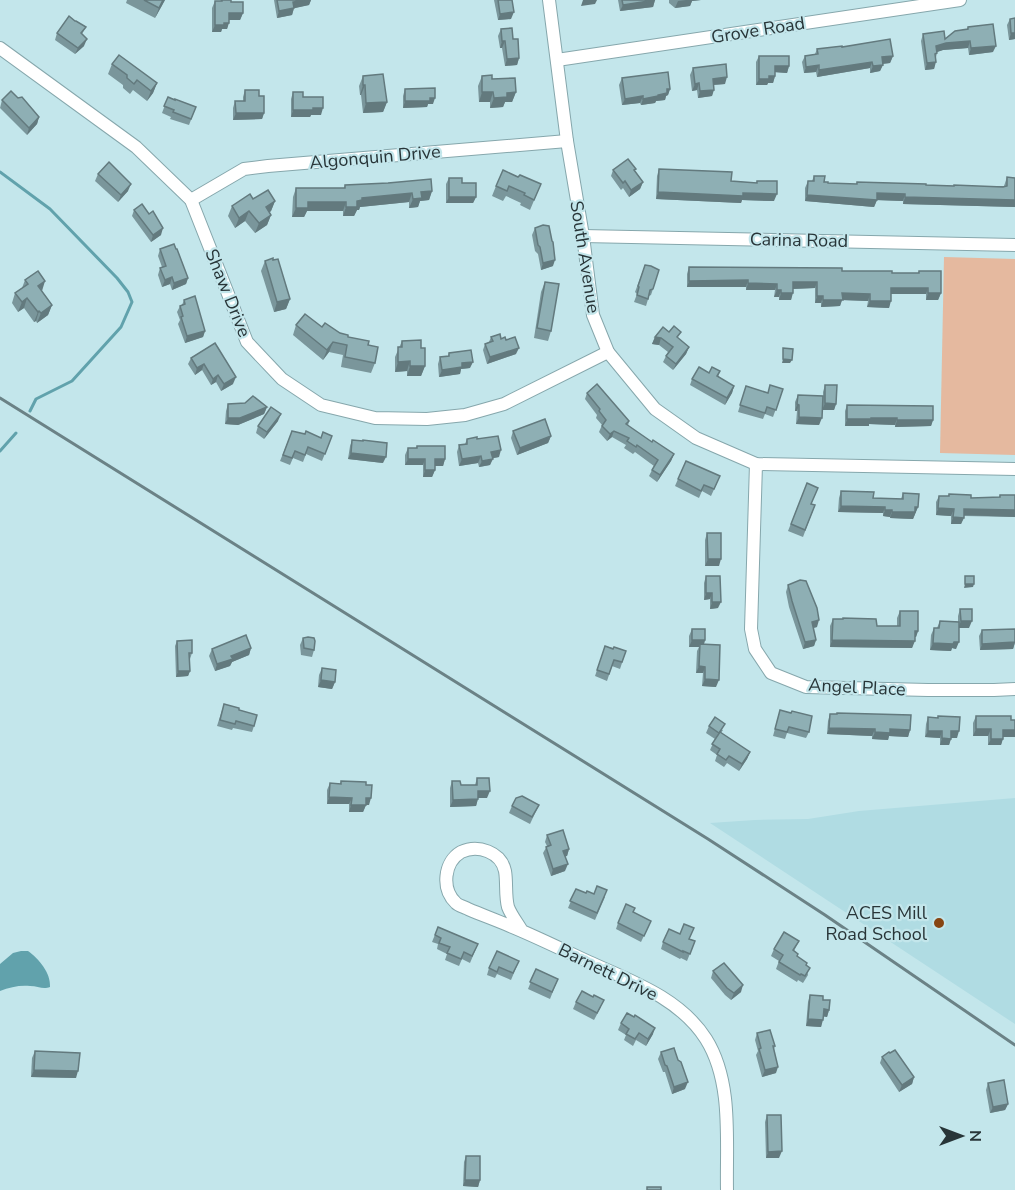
<svg xmlns="http://www.w3.org/2000/svg" width="1015" height="1190" font-family="'Nunito Sans',sans-serif">
<style>
.built{fill:#b0dce3}
.green{fill:#e5b99f}
.water{fill:#61a2ac}
.lines{fill:none;stroke-linecap:round;stroke-linejoin:round}
.stream{stroke:#61a2ac;stroke-width:3}
.street-casing{stroke:#86a7ac;stroke-width:14}
.street{stroke:#fff;stroke-width:12}
.rail{stroke:#6b8286;stroke-width:3}
.wall{fill:#7a969b}
.shaded-wall{fill:#637a7e}
.building{fill:#8eafb4;stroke:#637a7e;stroke-width:1.5}
.poi-dot{fill:#874512;stroke:#c3e6eb;stroke-width:2}
.labels{text-anchor:middle;dominant-baseline:central;stroke-width:4.5;stroke-linejoin:round;paint-order:stroke}
.street-label{font-size:18px;fill:#283538;stroke:#c3e6eb}
.poi-label{font-size:18px;fill:#283538;stroke:#c3e6eb;text-anchor:end}
</style>
<rect width="100%" height="100%" fill="#c3e6eb"/>
<!-- built -->
<polygon class="built" points="1015,798 1015,1024 710,823 755,820 808,819 859,811"/>
<!-- green -->
<polygon class="green" points="944,257 1015,259 1015,455 940,453"/>
<!-- water -->
<path class="water" d="M21,951H28C39,959 51,973 50,987C43,990 38,986 30,986C20,985 10,987 0,991V964L13,953Z"/>
<g class="lines">
<!-- stream -->
<g class="stream">
<polyline points="0,172 50,209 117,278 128,292 132,302 121,327 72,381 36,399 30,411"/>
<polyline points="0,451 16,433"/>
</g>
<!-- street casing -->
<g class="street-casing">
<g id="street">
<polyline points="549,0 567,141 583,236 593,315 608,352 655,409 696,438 756,464 1015,469"/>
<polyline points="0,48 136,147 191,200 247,342 282,379 321,405 375,418 427,419 465,415 504,404 608,352"/>
<polyline points="557,60 960,0"/>
<polyline points="191,200 244,169 268,166 567,141"/>
<polyline points="583,236 1015,245"/>
<polyline points="756,464 751,629 755,649 771,673 806,687 928,690 994,690 1015,689"/>
<path d="M522,931C518,924 511,915 508,907C505,896 507,882 505,871C501,852 478,844 461,852C444,862 441,889 456,903C459,906 465,907 468,909C482,915 496,920 510,926C537,937 563,950 589,962C631,981 680,998 706,1039C733,1082 726,1141 727,1190"/>
</g>
</g>
<!-- street -->
<use href="#street" class="street"/>
<!-- rail -->
<polyline class="rail" points="0,398 708,839 825,915 1015,1045"/>
</g>
<!-- wall -->
<g class="wall">
<polygon points="127,0 165,0 155,18 126,3"/>
<polygon points="221,0 231,0 231,2 243,13 240,20 229,20 227,29 222,29 221,32 212,32 212,8 215,1 220,1"/>
<polygon points="274,0 311,0 309,5 294,8 292,15 277,18"/>
<polygon points="494,0 512,0 511,19 498,20"/>
<polygon points="618,0 655,0 653,7 620,11"/>
<polygon points="669,0 701,0 692,1 690,6 675,8 669,3"/>
<polygon points="1015,18 1015,39 1009,40 1007,25 1010,19"/>
<polygon points="75,21 86,27 82,34 84,46 75,54 55,40 57,33"/>
<polygon points="968,27 993,52 969,55 968,48 943,50 937,52 934,69 925,70 921,41 923,34 945,39 967,29"/>
<polygon points="501,29 513,39 519,58 517,65 505,66 502,48 500,48 498,36"/>
<polygon points="842,47 893,56 890,63 883,64 880,71 870,73 870,68 817,77 816,72 804,73 802,62 805,56 815,54 817,49"/>
<polygon points="759,56 789,66 787,73 775,72 775,76 773,83 768,83 767,85 756,85 756,62"/>
<polygon points="112,64 157,83 153,93 147,101 133,90 130,94 123,88 123,85 108,74"/>
<polygon points="693,68 725,84 714,85 712,96 698,98 697,90 692,91 690,75"/>
<polygon points="363,76 387,102 383,112 363,113 361,95 360,95 359,86"/>
<polygon points="482,76 492,79 516,92 512,102 505,102 503,107 490,108 490,102 479,102 478,86"/>
<polygon points="622,78 670,89 668,95 666,96 665,100 656,101 655,103 641,105 640,103 622,105 619,85"/>
<polygon points="405,89 433,104 428,104 427,107 403,108 403,96"/>
<polygon points="245,90 264,113 262,119 233,120 233,108 235,101 243,101 243,97"/>
<polygon points="293,92 303,97 321,115 311,115 310,117 291,117 291,99"/>
<polygon points="168,97 196,107 189,125 170,119 171,117 162,113"/>
<polygon points="18,98 39,117 37,124 27,135 0,108 2,100"/>
<polygon points="659,169 731,181 756,183 757,181 774,201 742,200 741,203 656,199 657,176"/>
<polygon points="613,170 635,171 643,182 640,189 629,197 623,188 621,190 611,176"/>
<polygon points="98,174 128,191 118,202 95,181"/>
<polygon points="814,176 828,183 856,184 857,182 954,186 1004,186 1007,177 1015,178 1015,207 903,204 903,201 877,200 874,207 805,201 805,188 808,181 812,181"/>
<polygon points="518,177 541,184 530,210 520,205 521,203 506,196 503,201 492,196 496,186"/>
<polygon points="449,178 476,197 473,203 446,203 446,184"/>
<polygon points="345,185 432,191 429,200 420,201 418,207 409,208 409,202 360,207 359,210 357,210 354,216 343,216 343,211 307,211 304,217 292,217 293,197 296,188 344,188"/>
<polygon points="253,199 275,201 271,211 269,213 271,215 267,225 255,233 245,221 235,228 228,216 232,206"/>
<polygon points="134,210 149,214 161,235 151,242 132,216"/>
<polygon points="535,228 553,266 541,270 538,254 535,251 532,235"/>
<polygon points="160,249 176,249 188,278 186,284 172,290 170,284 162,287 158,275 160,268 162,267 158,256"/>
<polygon points="273,260 290,299 286,309 274,312 261,271 265,261"/>
<polygon points="645,265 653,289 651,295 649,296 646,306 634,302 637,294 635,292"/>
<polygon points="689,267 842,271 892,273 918,273 919,271 941,293 938,300 926,300 926,294 891,294 889,308 867,307 868,301 842,300 840,306 821,307 821,303 815,303 815,288 793,289 791,300 779,300 779,297 774,297 775,290 746,290 746,287 687,287 687,274"/>
<polygon points="25,280 42,291 52,305 48,315 37,323 36,321 34,322 24,308 18,312 12,303 15,293 22,288"/>
<polygon points="545,282 551,331 548,341 534,338 541,292"/>
<polygon points="184,300 205,331 203,337 185,343 178,324 180,320 177,312 180,306 182,305"/>
<polygon points="296,325 322,327 368,345 375,363 371,373 341,367 343,355 329,352 323,360 293,335"/>
<polygon points="491,337 506,340 516,354 487,364 483,350 485,344 489,342"/>
<polygon points="655,337 679,339 689,347 686,354 673,370 663,362 668,352 659,345 652,344"/>
<polygon points="402,341 421,348 425,366 421,376 407,376 407,371 395,372 395,357"/>
<polygon points="215,343 233,384 221,391 216,382 211,385 202,370 195,375 188,364 191,358"/>
<polygon points="449,353 470,368 461,369 460,374 439,377 438,364 440,357 448,356"/>
<polygon points="720,371 718,377 734,386 732,393 725,405 690,385 692,379 709,373"/>
<polygon points="825,385 836,404 834,410 822,410 819,425 796,424 797,411 795,411 795,402 798,395 823,396 823,392"/>
<polygon points="746,386 767,393 783,389 773,417 765,414 763,419 738,412"/>
<polygon points="587,393 629,421 628,426 652,442 674,454 671,461 657,482 649,476 654,466 635,452 633,454 624,448 626,445 612,437 607,441 599,432 602,425 596,418 597,415 585,399"/>
<polygon points="228,404 267,407 264,414 238,425 225,424 226,411"/>
<polygon points="847,405 933,420 931,426 895,427 895,425 869,424 869,426 845,426 845,411"/>
<polygon points="278,421 264,439 256,433 258,426"/>
<polygon points="292,431 321,438 332,436 322,461 306,454 303,462 293,458 290,465 280,461"/>
<polygon points="513,431 551,436 548,443 517,455 511,438"/>
<polygon points="467,439 477,439 499,457 492,458 490,465 479,467 478,463 459,466 457,452 459,445 465,444"/>
<polygon points="352,440 383,463 348,459 350,446"/>
<polygon points="417,446 445,459 443,466 435,466 435,470 432,477 423,477 423,465 405,465 405,455 408,448 416,448"/>
<polygon points="678,479 717,483 711,496 702,491 699,498 675,486"/>
<polygon points="807,483 812,504 815,505 803,537 788,531"/>
<polygon points="841,491 873,498 901,499 903,493 918,507 913,519 890,518 890,517 883,516 883,513 838,512 839,498"/>
<polygon points="949,494 971,498 999,497 1000,495 1015,495 1015,517 964,516 961,524 951,524 951,516 936,515 936,502 939,496 948,496"/>
<polygon points="707,533 719,566 705,566 705,540"/>
<polygon points="706,576 718,608 710,609 710,599 704,600 704,583"/>
<polygon points="788,585 817,627 813,628 816,640 814,646 803,649 789,607 786,592"/>
<polygon points="960,609 969,628 959,628 956,649 952,648 951,651 930,650 931,635 934,628 937,628 940,621 958,622 958,616"/>
<polygon points="900,611 918,631 916,637 915,637 912,648 830,647 830,626 833,619 877,626 897,626 897,618"/>
<polygon points="692,629 705,640 704,644 716,687 702,686 703,673 696,673 697,651 699,647 689,647 689,636"/>
<polygon points="1015,629 1015,643 1013,649 980,650 979,636 982,630"/>
<polygon points="303,638 314,650 312,657 301,655 300,645"/>
<polygon points="177,641 192,653 190,659 189,659 190,671 188,676 176,677 175,646"/>
<polygon points="605,646 626,651 620,669 612,666 607,681 595,676"/>
<polygon points="251,648 249,655 232,662 230,666 215,671 209,656 212,649"/>
<polygon points="322,668 335,682 332,689 318,687 319,675"/>
<polygon points="224,704 239,710 254,726 252,732 233,728 232,730 217,726"/>
<polygon points="780,710 809,732 806,738 787,733 785,739 773,736"/>
<polygon points="830,714 910,730 908,737 889,736 888,740 872,739 872,736 827,734 828,721"/>
<polygon points="976,716 1011,720 1015,737 1003,737 1001,745 988,745 988,736 973,736 973,723"/>
<polygon points="928,717 957,738 951,738 949,745 940,745 940,738 925,737 926,724"/>
<polygon points="709,726 723,730 721,733 750,752 747,759 739,771 727,763 724,767 715,761 717,755 710,750 715,739 706,733"/>
<polygon points="477,778 487,798 478,798 476,806 450,807 450,788 452,781 461,785 475,785"/>
<polygon points="341,781 369,805 366,805 363,812 349,812 349,804 327,804 327,790 330,783 340,784"/>
<polygon points="539,805 530,824 509,813 512,806"/>
<polygon points="547,835 569,849 567,856 565,856 565,871 551,876 543,853 547,846 545,842"/>
<polygon points="576,889 586,893 605,897 595,920 568,908"/>
<polygon points="651,921 641,942 616,929 618,923"/>
<polygon points="438,927 478,944 470,963 462,959 459,966 445,960 447,954 437,949 438,944 432,942"/>
<polygon points="690,939 695,941 687,961 681,958 680,959 661,949 663,942"/>
<polygon points="799,941 794,951 797,957 806,966 808,975 803,983 798,980 797,982 776,969 779,961 771,956 774,949"/>
<polygon points="519,961 511,980 497,974 495,978 487,975 489,968"/>
<polygon points="536,969 558,979 550,999 528,989"/>
<polygon points="713,971 741,992 731,1000 725,995 711,978"/>
<polygon points="810,995 829,1010 827,1017 823,1016 821,1027 806,1026 808,1002"/>
<polygon points="576,1002 601,1007 594,1020 573,1009"/>
<polygon points="634,1017 653,1034 646,1046 636,1040 633,1046 624,1040 626,1035 618,1030 621,1023"/>
<polygon points="757,1033 775,1046 774,1049 776,1073 762,1077 756,1055 758,1051 755,1040"/>
<polygon points="35,1051 76,1078 31,1077 32,1058"/>
<polygon points="661,1052 685,1089 672,1094 665,1072 663,1072 658,1059"/>
<polygon points="882,1057 914,1077 912,1084 899,1092 880,1063"/>
<polygon points="988,1083 1008,1104 1005,1110 990,1113 986,1090"/>
<polygon points="767,1115 779,1158 766,1158 765,1122"/>
<polygon points="466,1156 480,1180 478,1187 463,1186 464,1162"/>
</g>
<!-- shaded-wall -->
<g class="shaded-wall">
<polygon points="163,0 165,0 155,18 159,8"/>
<polygon points="304,0 311,0 309,5 291,9 293,2"/>
<polygon points="583,0 597,0 595,4 581,6"/>
<polygon points="655,0 653,7 620,11 623,5"/>
<polygon points="686,0 701,0 692,1 690,6 675,8 678,1"/>
<polygon points="294,8 292,15 277,18 279,11"/>
<polygon points="514,12 511,19 498,20 500,14"/>
<polygon points="229,13 243,13 240,20 227,20"/>
<polygon points="224,23 229,23 227,29 222,29 221,32 212,32 215,25"/>
<polygon points="1011,33 1015,33 1015,39 1009,40"/>
<polygon points="87,39 84,46 75,54 78,48"/>
<polygon points="502,41 505,41 502,48 500,48"/>
<polygon points="970,41 968,48 943,50 934,53 936,46 946,43"/>
<polygon points="996,46 993,52 969,55 971,48"/>
<polygon points="893,56 890,63 880,64 882,57"/>
<polygon points="519,58 517,65 505,66 507,59"/>
<polygon points="872,62 870,68 817,77 819,70"/>
<polygon points="936,62 934,69 925,70 927,63"/>
<polygon points="819,65 816,72 804,73 806,67"/>
<polygon points="883,65 880,71 870,73 873,66"/>
<polygon points="775,66 789,66 787,73 773,72"/>
<polygon points="769,76 775,76 773,83 768,83 767,85 756,85 759,79"/>
<polygon points="727,77 725,84 711,85 713,79"/>
<polygon points="157,83 153,93 147,101 151,91"/>
<polygon points="699,83 697,90 692,91 695,84"/>
<polygon points="363,85 365,85 361,95 360,95"/>
<polygon points="667,89 670,89 668,95 666,96 665,100 656,101 655,103 641,105 643,99 658,95"/>
<polygon points="714,90 712,96 698,98 700,91"/>
<polygon points="482,92 493,92 490,102 479,102"/>
<polygon points="516,92 512,102 505,102 503,107 490,108 494,98 507,93"/>
<polygon points="643,96 640,103 622,105 625,99"/>
<polygon points="430,98 435,98 433,104 428,104 427,107 403,108 405,101"/>
<polygon points="387,102 383,112 363,113 366,103"/>
<polygon points="313,108 323,108 321,115 311,115 310,117 291,117 293,110"/>
<polygon points="236,113 264,113 262,119 233,120"/>
<polygon points="39,117 37,124 27,135 29,128"/>
<polygon points="643,182 640,189 629,197 631,190"/>
<polygon points="131,184 128,191 118,202 121,195"/>
<polygon points="432,191 429,200 420,201 418,207 409,208 413,199 421,192"/>
<polygon points="658,192 743,193 777,194 774,201 742,200 741,203 656,199"/>
<polygon points="412,193 409,202 360,207 359,210 357,210 354,216 343,216 346,207 362,198"/>
<polygon points="877,193 905,194 903,201 875,200"/>
<polygon points="807,195 877,200 874,207 805,201"/>
<polygon points="449,197 476,197 473,203 446,203"/>
<polygon points="905,197 1015,200 1015,207 903,204"/>
<polygon points="275,201 271,211 262,217 266,207"/>
<polygon points="308,202 346,202 343,211 307,211 304,217 292,217 296,208"/>
<polygon points="249,211 245,221 235,228 239,218"/>
<polygon points="271,215 267,225 255,233 259,223"/>
<polygon points="163,228 161,235 151,242 153,235"/>
<polygon points="555,260 553,266 541,270 543,263"/>
<polygon points="172,277 170,284 162,287 165,280"/>
<polygon points="188,278 186,284 172,290 174,283"/>
<polygon points="748,280 746,287 687,287 689,281"/>
<polygon points="45,281 42,291 38,286"/>
<polygon points="793,282 817,282 815,288 791,289"/>
<polygon points="748,283 777,284 775,290 746,290"/>
<polygon points="891,288 928,288 926,294 889,294"/>
<polygon points="777,290 781,290 779,297 774,297"/>
<polygon points="781,293 793,293 791,300 779,300"/>
<polygon points="842,293 870,294 868,301 842,300 840,306 821,307 823,300"/>
<polygon points="928,293 941,293 938,300 926,300"/>
<polygon points="817,296 823,296 821,303 815,303"/>
<polygon points="27,298 24,308 18,312 22,302"/>
<polygon points="290,299 286,309 274,312 277,302"/>
<polygon points="870,301 891,301 889,308 867,307"/>
<polygon points="52,305 48,315 37,323 41,313"/>
<polygon points="39,311 36,321 34,322 38,312"/>
<polygon points="205,331 203,337 185,343 187,336"/>
<polygon points="655,337 661,338 659,345 652,344"/>
<polygon points="333,342 329,352 323,360 327,350"/>
<polygon points="689,347 686,354 673,370 676,364"/>
<polygon points="519,348 516,354 487,364 490,357"/>
<polygon points="783,359 792,360 790,363 782,363"/>
<polygon points="410,361 407,371 395,372 398,362"/>
<polygon points="473,362 470,368 461,369 460,374 439,377 442,370 462,363"/>
<polygon points="204,364 202,370 195,375 197,368"/>
<polygon points="410,366 425,366 421,376 407,376"/>
<polygon points="218,375 216,382 211,385 213,379"/>
<polygon points="236,377 233,384 221,391 224,384"/>
<polygon points="734,386 732,393 725,405 727,398"/>
<polygon points="825,403 836,404 834,410 822,410"/>
<polygon points="797,404 799,405 797,411 795,411"/>
<polygon points="267,407 264,414 238,425 225,424 228,418"/>
<polygon points="281,414 278,421 264,439 267,432"/>
<polygon points="799,417 822,418 819,425 796,424"/>
<polygon points="871,418 897,418 895,425 869,424 869,426 845,426 847,419"/>
<polygon points="897,420 933,420 931,426 895,427"/>
<polygon points="614,431 612,437 607,441 610,434"/>
<polygon points="551,436 548,443 517,455 520,448"/>
<polygon points="501,450 499,457 489,459 491,452"/>
<polygon points="351,453 386,457 383,463 348,459"/>
<polygon points="674,454 671,461 657,482 660,475"/>
<polygon points="481,456 478,463 459,466 462,459"/>
<polygon points="408,459 425,459 423,465 405,465"/>
<polygon points="435,459 445,459 443,466 432,466"/>
<polygon points="493,459 490,465 479,467 482,461"/>
<polygon points="425,470 435,470 432,477 423,477"/>
<polygon points="841,506 885,507 883,513 838,512"/>
<polygon points="915,507 918,507 913,519 890,518 892,512"/>
<polygon points="938,508 954,509 951,516 936,515"/>
<polygon points="964,509 1015,510 1015,517 961,515"/>
<polygon points="885,510 892,510 890,517 883,516"/>
<polygon points="953,517 964,518 961,524 951,524"/>
<polygon points="708,559 721,559 719,566 705,566"/>
<polygon points="965,584 974,584 973,587 964,588"/>
<polygon points="706,593 712,593 710,599 704,600"/>
<polygon points="712,602 721,602 718,608 710,609"/>
<polygon points="819,620 817,627 809,629 812,622"/>
<polygon points="961,621 972,621 969,628 958,628"/>
<polygon points="915,631 918,631 916,637 912,637"/>
<polygon points="692,640 705,640 703,647 700,644 699,647 689,647"/>
<polygon points="816,640 814,646 803,649 805,642"/>
<polygon points="832,640 915,641 912,648 830,647"/>
<polygon points="954,642 959,642 956,649 952,648 951,651 930,650 933,643"/>
<polygon points="1003,642 1015,642 1013,649 980,650 982,644"/>
<polygon points="251,648 249,655 232,662 230,666 215,671 217,664 231,656"/>
<polygon points="699,666 705,667 703,673 696,673"/>
<polygon points="178,671 190,671 188,676 176,677"/>
<polygon points="705,679 719,680 716,687 702,686"/>
<polygon points="321,680 335,682 332,689 318,687"/>
<polygon points="829,728 875,729 872,736 827,734"/>
<polygon points="890,729 910,730 908,737 889,736 888,740 872,739 875,732"/>
<polygon points="976,729 991,729 988,736 973,736"/>
<polygon points="1003,730 1015,730 1015,737 1001,737"/>
<polygon points="928,731 942,731 940,738 925,737"/>
<polygon points="951,731 959,731 957,738 949,738"/>
<polygon points="942,738 951,739 949,745 940,745"/>
<polygon points="991,739 1003,739 1001,745 988,745"/>
<polygon points="750,752 747,759 739,771 742,764"/>
<polygon points="478,791 490,791 487,798 476,798"/>
<polygon points="329,797 352,798 349,804 327,804"/>
<polygon points="366,798 371,798 369,805 363,805"/>
<polygon points="478,799 476,806 450,807 453,800"/>
<polygon points="351,805 366,805 363,812 349,812"/>
<polygon points="569,849 567,856 561,858 563,851"/>
<polygon points="568,864 565,871 551,876 553,869"/>
<polygon points="743,985 741,992 731,1000 734,993"/>
<polygon points="824,1009 829,1010 827,1017 821,1016"/>
<polygon points="808,1019 823,1020 821,1027 806,1026"/>
<polygon points="655,1028 653,1034 646,1046 648,1039"/>
<polygon points="778,1067 776,1073 762,1077 765,1070"/>
<polygon points="34,1070 78,1071 76,1078 31,1077"/>
<polygon points="914,1077 912,1084 899,1092 902,1085"/>
<polygon points="688,1082 685,1089 672,1094 674,1087"/>
<polygon points="1008,1104 1005,1110 990,1113 993,1107"/>
<polygon points="782,1151 779,1158 766,1158 768,1152"/>
<polygon points="465,1180 480,1180 478,1187 463,1186"/>
</g>
<!-- building -->
<g class="building">
<polygon points="144,0 163,0 159,8"/>
<polygon points="222,0 231,0 231,2 243,2 243,13 229,13 229,23 224,23 224,25 215,25 215,1 222,1"/>
<polygon points="277,0 304,0 293,2 294,8 279,11"/>
<polygon points="498,0 512,0 514,12 500,14"/>
<polygon points="622,0 655,0 623,5"/>
<polygon points="69,16 75,21 76,21 86,27 81,33 87,39 78,48 57,33"/>
<polygon points="1015,18 1015,33 1011,33 1010,19"/>
<polygon points="993,24 996,46 971,48 970,41 946,43 936,46 937,53 935,54 936,62 927,63 923,34 944,31 945,39 955,31 968,29 968,27"/>
<polygon points="512,28 513,39 518,39 519,58 507,59 505,41 502,41 501,29"/>
<polygon points="890,39 893,56 882,57 883,65 873,66 872,62 819,70 819,65 806,67 805,56 818,54 817,49 842,46 842,47"/>
<polygon points="119,55 157,83 151,91 137,80 134,84 127,78 127,75 112,64"/>
<polygon points="759,56 789,56 789,66 775,66 775,76 769,76 769,79 759,79"/>
<polygon points="726,64 727,77 713,79 714,90 700,91 699,83 695,84 693,68"/>
<polygon points="668,72 670,89 667,89 667,93 658,95 658,96 643,99 643,96 625,99 622,78"/>
<polygon points="383,74 387,102 366,103 365,85 363,85 363,76"/>
<polygon points="492,75 492,79 515,78 516,92 507,93 507,97 494,98 493,92 482,92 482,76"/>
<polygon points="435,88 435,98 430,98 430,101 405,101 405,89"/>
<polygon points="245,90 259,90 259,96 264,96 264,113 236,113 235,101 245,101"/>
<polygon points="11,91 18,98 22,97 39,117 29,128 2,100"/>
<polygon points="293,92 303,92 303,97 323,97 323,108 313,108 313,110 293,110"/>
<polygon points="168,97 175,100 175,99 196,107 191,119 173,112 174,110 164,106"/>
<polygon points="628,159 636,169 634,170 643,182 631,190 625,181 623,183 613,170"/>
<polygon points="109,162 131,184 121,195 98,174"/>
<polygon points="659,169 732,172 731,181 757,183 757,181 777,181 777,194 743,193 743,196 658,192"/>
<polygon points="503,170 518,177 520,175 541,184 534,200 524,195 525,193 509,186 507,191 496,186"/>
<polygon points="814,176 825,176 824,182 828,182 828,183 857,184 857,182 926,184 926,185 954,186 954,185 1003,187 1007,186 1007,177 1015,178 1015,200 905,197 905,194 877,193 877,200 807,195 808,181 814,181"/>
<polygon points="449,178 462,178 462,183 476,183 476,197 449,197"/>
<polygon points="431,179 432,191 421,192 422,198 413,199 412,193 362,198 362,200 357,201 357,207 346,207 346,202 308,202 308,208 296,208 296,188 345,188 345,185 388,183"/>
<polygon points="268,190 275,201 266,207 271,215 259,223 249,211 239,218 232,206 250,194 253,199"/>
<polygon points="142,204 149,214 153,211 163,228 153,235 134,210"/>
<polygon points="543,225 549,226 552,241 553,242 555,260 543,263 540,247 538,245 535,228"/>
<polygon points="174,244 176,249 177,249 188,278 174,283 172,277 165,280 160,268 166,266 160,249"/>
<polygon points="273,258 273,260 278,259 290,299 277,302 265,261"/>
<polygon points="645,265 651,266 659,270 653,289 650,290 648,299 637,295 639,287 638,286"/>
<polygon points="689,267 842,268 842,271 892,271 892,273 919,273 919,271 941,271 941,293 928,293 928,288 891,288 891,301 870,301 870,294 842,293 843,300 823,300 823,296 817,296 817,282 793,282 793,293 781,293 781,290 777,290 777,284 748,283 748,280 689,281"/>
<polygon points="38,271 45,281 38,286 52,305 41,313 39,311 38,312 27,298 22,302 15,293 28,284 25,280"/>
<polygon points="545,282 559,284 551,331 537,328"/>
<polygon points="195,296 205,331 187,336 181,317 183,316 180,306 185,304 184,300"/>
<polygon points="305,314 322,327 325,323 340,333 348,335 348,337 369,341 368,345 378,347 375,363 345,357 347,345 333,342 327,350 296,325"/>
<polygon points="674,326 681,332 677,337 689,347 676,364 666,356 673,347 661,338 655,337 663,327 669,332"/>
<polygon points="500,334 501,339 505,337 506,340 515,337 519,348 490,357 485,344 493,341 491,337"/>
<polygon points="421,340 421,348 425,348 425,366 410,366 410,361 398,362 398,347 402,347 402,341"/>
<polygon points="215,343 236,377 224,384 218,375 213,379 204,364 197,368 191,358"/>
<polygon points="783,348 793,349 792,360 783,359"/>
<polygon points="471,350 473,362 462,363 462,367 442,370 440,357 449,356 449,353"/>
<polygon points="699,367 709,373 712,367 720,371 717,376 734,386 727,398 692,379"/>
<polygon points="597,384 629,421 626,424 652,442 653,440 674,454 660,475 652,470 658,460 637,445 636,447 627,441 629,438 614,431 610,434 602,426 606,420 599,411 600,409 587,393"/>
<polygon points="770,385 783,389 776,410 767,407 765,413 740,405 746,386 768,393"/>
<polygon points="825,385 837,385 836,404 825,403"/>
<polygon points="798,395 823,396 822,418 799,417 799,405 797,404"/>
<polygon points="253,396 267,407 240,418 228,418 228,404 245,403"/>
<polygon points="847,405 933,406 933,420 897,420 897,418 871,418 871,419 847,419"/>
<polygon points="271,407 281,414 267,432 258,426"/>
<polygon points="545,419 551,436 520,448 513,431"/>
<polygon points="292,431 305,434 306,431 321,438 323,432 332,436 325,454 308,447 305,455 295,451 292,458 283,455"/>
<polygon points="498,436 501,450 491,452 493,459 482,461 481,456 462,459 459,445 467,444 467,439 477,437 477,439"/>
<polygon points="352,440 363,441 363,440 387,443 386,457 351,453"/>
<polygon points="417,446 445,446 445,459 435,459 435,470 425,470 425,459 408,459 408,448 417,448"/>
<polygon points="686,461 720,476 714,489 704,485 701,491 678,479"/>
<polygon points="807,483 818,488 811,504 815,505 805,530 791,524"/>
<polygon points="841,491 874,492 873,498 903,499 903,493 919,494 918,507 915,507 915,512 892,512 892,510 885,510 885,507 841,506"/>
<polygon points="949,494 971,495 971,498 1000,497 1000,495 1015,495 1015,510 964,509 964,518 953,517 954,509 938,508 939,496 949,496"/>
<polygon points="707,533 721,533 721,559 708,559"/>
<polygon points="706,576 720,576 721,602 712,602 712,593 706,593"/>
<rect x="965" y="576" width="9" height="8"/>
<polygon points="800,580 806,581 817,608 819,620 812,622 816,640 805,642 792,601 788,585"/>
<polygon points="960,609 972,609 972,621 961,621"/>
<polygon points="900,611 918,611 918,631 915,631 915,641 832,640 833,619 843,619 843,618 876,619 877,626 900,626"/>
<polygon points="940,621 959,622 959,642 954,642 953,644 933,643 934,628 939,628"/>
<rect x="692" y="629" width="13" height="11"/>
<polygon points="1015,629 1015,642 982,644 982,630"/>
<polygon points="246,635 251,648 231,656 233,659 217,664 212,649"/>
<polygon points="308,637 314,638 315,641 314,650 304,648 303,638"/>
<polygon points="192,640 192,653 189,653 190,671 178,671 177,641"/>
<polygon points="700,644 720,645 719,680 705,679 705,667 699,666"/>
<polygon points="605,646 613,649 614,647 626,651 622,662 614,660 609,674 597,670"/>
<polygon points="322,668 336,670 335,682 321,680"/>
<polygon points="224,704 239,708 239,710 257,715 254,726 236,721 235,724 220,720"/>
<polygon points="780,710 791,713 792,711 812,716 809,732 789,727 787,732 775,729"/>
<polygon points="837,713 911,715 910,730 890,729 890,733 875,732 875,729 829,728 830,714 837,714"/>
<polygon points="938,716 960,717 959,731 951,731 951,739 942,738 942,731 928,731 928,717 938,718"/>
<polygon points="976,716 1011,716 1011,720 1015,720 1015,730 1003,730 1003,739 991,739 991,729 976,729"/>
<polygon points="715,717 725,724 719,733 709,726"/>
<polygon points="720,732 750,752 742,764 729,756 726,760 717,754 720,749 712,744"/>
<polygon points="477,778 489,778 490,791 478,791 478,799 453,800 452,781 460,781 461,785 477,785"/>
<polygon points="341,781 366,782 366,785 372,785 371,798 366,798 366,805 351,805 352,798 329,797 330,783 341,784"/>
<polygon points="522,796 539,805 532,817 512,806 516,798"/>
<polygon points="563,830 569,849 563,851 568,864 553,869 546,847 551,845 547,835"/>
<polygon points="597,886 607,890 597,913 570,901 576,889 586,893 587,891 594,894"/>
<polygon points="626,904 635,908 633,912 651,921 644,936 618,923"/>
<polygon points="684,924 694,928 689,939 695,941 690,954 683,951 683,952 663,942 669,929 680,934"/>
<polygon points="438,927 478,944 472,956 464,952 461,959 447,953 450,947 439,943 441,938 435,935"/>
<polygon points="784,932 799,941 793,950 798,954 797,956 807,963 806,965 810,968 805,976 801,974 800,975 779,962 783,955 774,949"/>
<polygon points="497,951 519,961 513,973 499,967 497,972 489,968"/>
<polygon points="724,963 743,985 734,993 727,988 713,971"/>
<polygon points="536,969 558,979 552,992 530,982"/>
<polygon points="582,991 593,997 594,995 604,1000 597,1013 576,1002"/>
<polygon points="810,995 823,996 823,1000 830,1000 829,1010 824,1009 823,1020 808,1019"/>
<polygon points="627,1013 634,1017 635,1015 655,1028 648,1039 639,1033 635,1039 626,1034 629,1029 621,1023"/>
<polygon points="770,1030 775,1046 773,1046 778,1067 765,1070 759,1049 761,1048 757,1033"/>
<polygon points="674,1048 678,1060 681,1062 688,1082 674,1087 667,1066 665,1065 661,1052"/>
<polygon points="895,1050 914,1077 902,1085 882,1057 889,1052 890,1053"/>
<polygon points="35,1051 80,1053 78,1071 34,1070"/>
<polygon points="1004,1080 1008,1104 993,1107 988,1083"/>
<polygon points="767,1115 781,1115 782,1151 768,1152"/>
<polygon points="466,1156 480,1156 480,1180 465,1180"/>
<rect x="647" y="1187" width="14" height="3"/>
</g>
<!-- markers -->
<circle class="poi-dot" cx="939" cy="923" r="6"/>
<g class="labels">
<!-- street labels -->
<g class="street-label">
<text transform="translate(758 30) rotate(-9)">Grove Road</text>
<text transform="translate(375 157) rotate(-5)">Algonquin Drive</text>
<text transform="translate(799 240) rotate(1)">Carina Road</text>
<text transform="translate(585 257) rotate(81)">South Avenue</text>
<text transform="translate(228 293) rotate(68)">Shaw Drive</text>
<text transform="translate(857 687) rotate(3)">Angel Place</text>
<text transform="translate(608 972) rotate(26)">Barnett Drive</text>
</g>
<!-- poi labels -->
<g class="poi-label">
<text x="927" y="913">ACES Mill<tspan x="927" dy="21">Road School</tspan></text>
</g>
</g>
<!-- north arrow -->
<g transform="translate(961 1136) rotate(90)" stroke="#c3e6eb" stroke-width="4.5" paint-order="stroke">
<path d="M0-4.5L10 22L0 15L-10 22Z" fill="#283538"/>
<text y="-9" font-size="16" font-weight="bold" text-anchor="middle" fill="#283538">N</text>
</g>
</svg>
